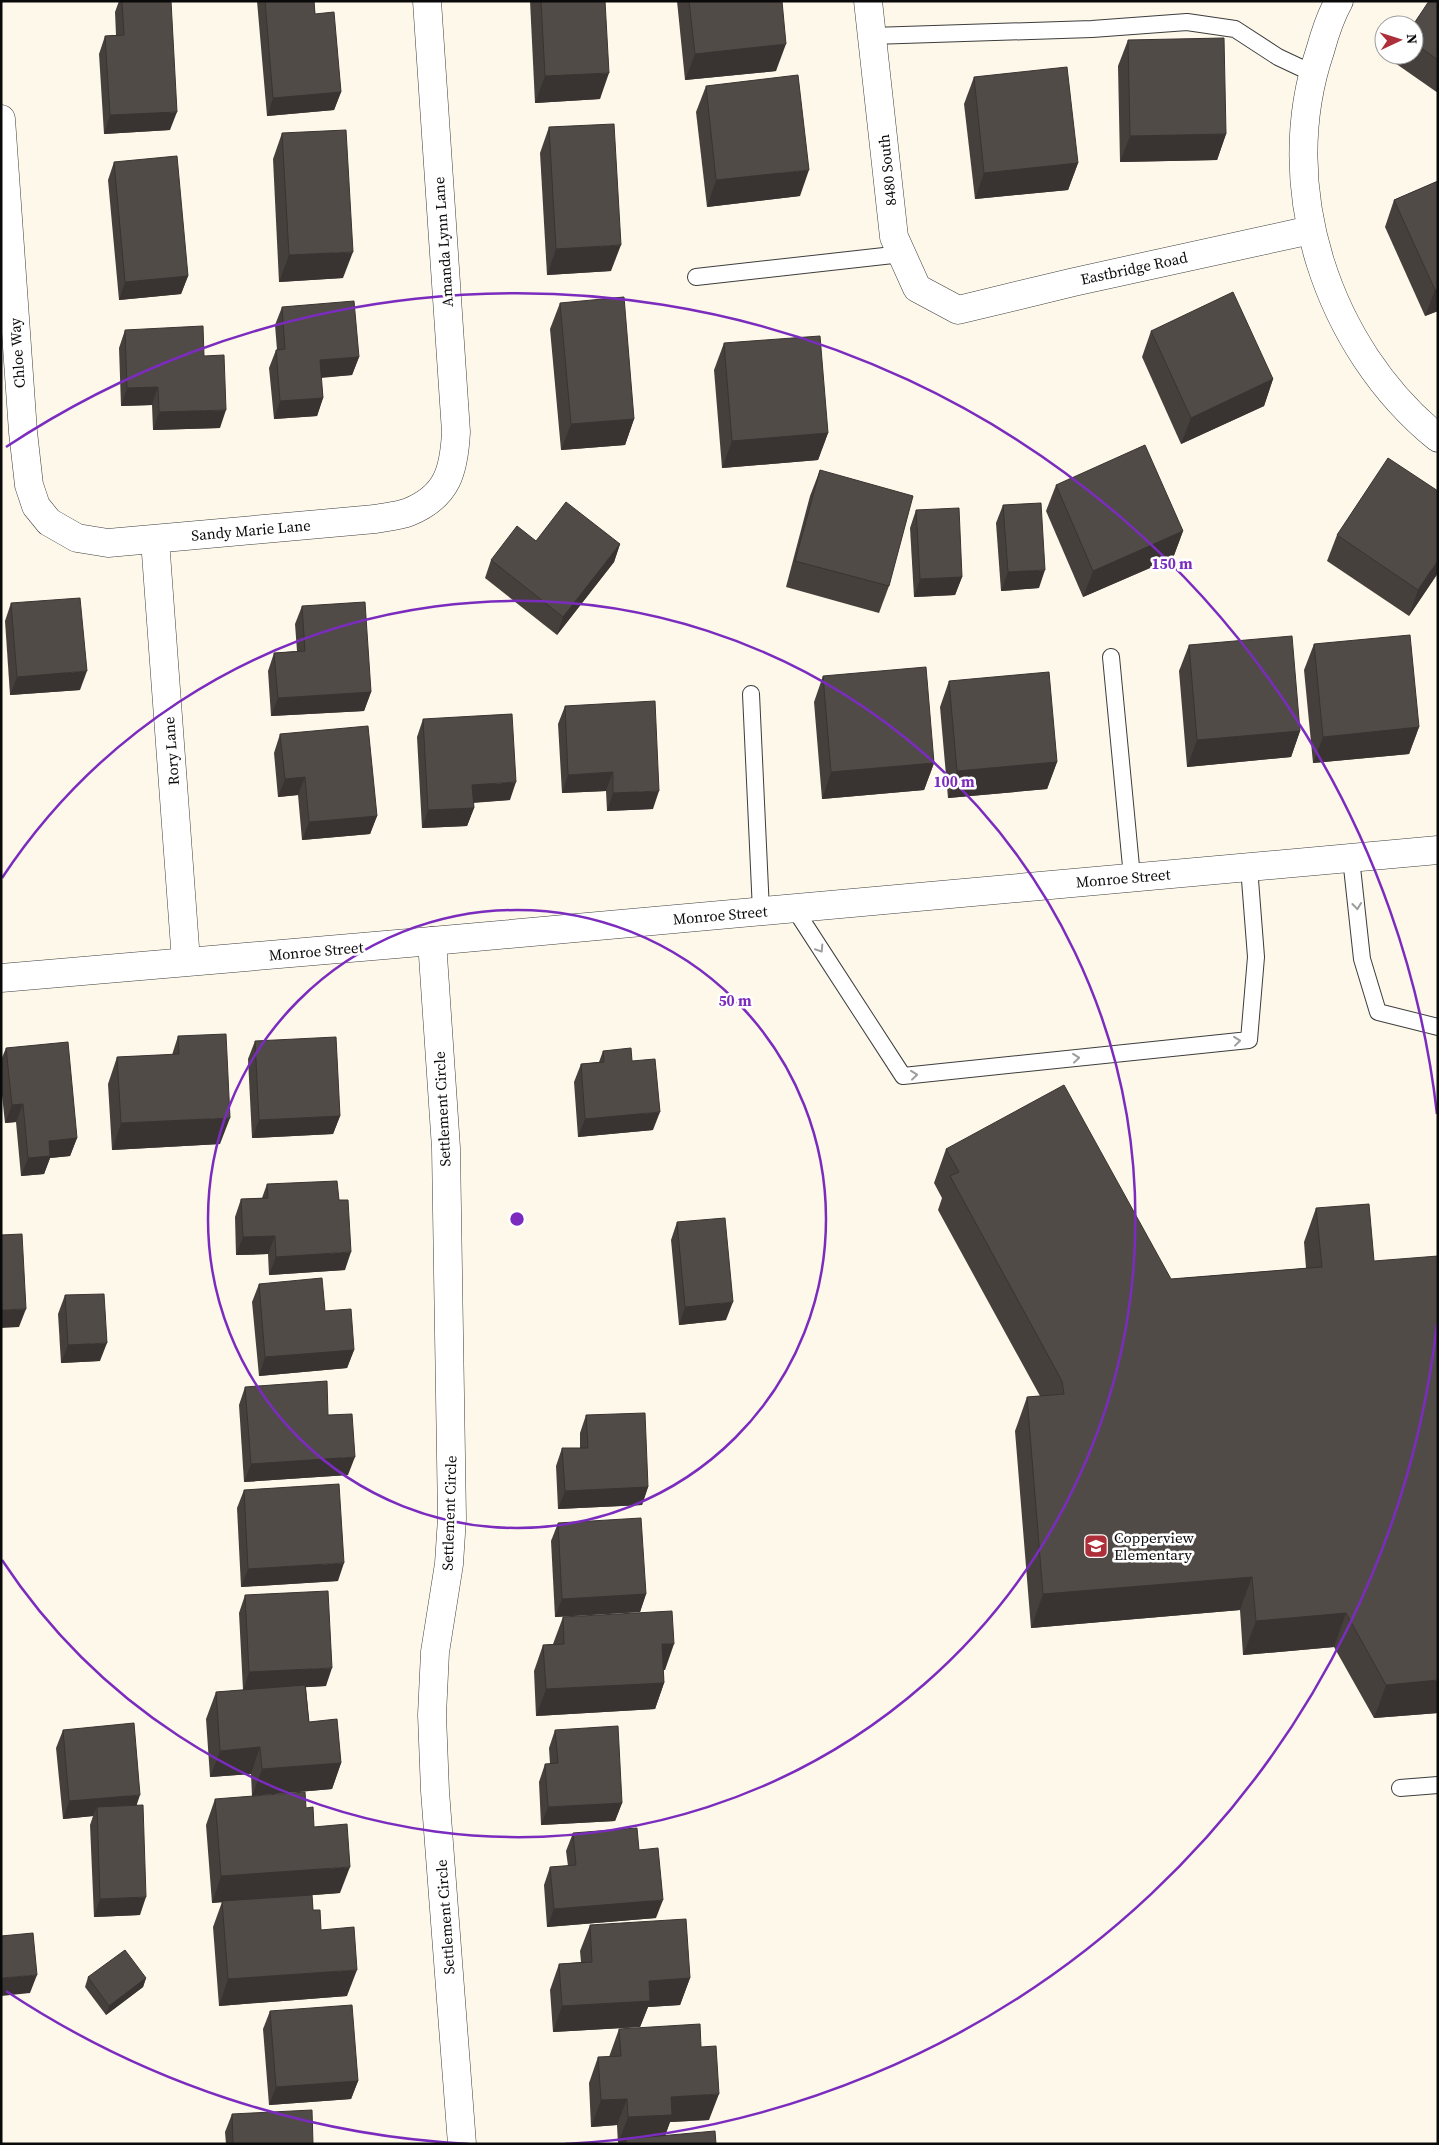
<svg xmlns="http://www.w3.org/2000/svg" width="1439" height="2145" font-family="'Source Serif 4',serif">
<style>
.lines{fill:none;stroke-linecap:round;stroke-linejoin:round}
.service-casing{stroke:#3d3d3d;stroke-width:18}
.minor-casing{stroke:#3d3d3d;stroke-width:29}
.tertiary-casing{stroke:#3d3d3d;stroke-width:29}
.service{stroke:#fff;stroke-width:16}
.minor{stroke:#fff;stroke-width:28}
.tertiary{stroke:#fff;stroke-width:28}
.wall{fill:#46403d}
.shaded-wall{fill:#393432}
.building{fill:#514b47;stroke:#393432}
.oneway{stroke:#9d9d9d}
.ring{fill:none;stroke:#7b2cbf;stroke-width:2.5}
.labels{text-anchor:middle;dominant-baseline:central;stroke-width:5;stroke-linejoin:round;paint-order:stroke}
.street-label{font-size:15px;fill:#0a0a0a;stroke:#fff}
.poi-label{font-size:15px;fill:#0a0a0a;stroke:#fff;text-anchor:start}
.centre{fill:#7b2cbf;stroke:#fff;stroke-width:2.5}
.ring-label{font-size:15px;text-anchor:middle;font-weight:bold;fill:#7b2cbf;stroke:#fff;stroke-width:5;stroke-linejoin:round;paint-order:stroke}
</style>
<rect width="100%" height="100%" fill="#fdf8e9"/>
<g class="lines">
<!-- service casing -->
<g class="service-casing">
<g id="service">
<polyline points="872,36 1092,29 1187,22 1235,29 1278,57 1312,73"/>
<polyline points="696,277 902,254"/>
<polyline points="1111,657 1132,877"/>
<polyline points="751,694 761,911"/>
<polyline points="1351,858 1362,959 1378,1012 1438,1027"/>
<polyline points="794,908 903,1076 1249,1040 1256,957 1249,867"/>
<polyline points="1400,1788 1438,1785"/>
</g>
</g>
<!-- minor casing -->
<g class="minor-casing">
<g id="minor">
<polyline points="868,1 894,237 917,288 958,310 1074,282 1311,230"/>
<path d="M1339,1C1330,17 1325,33 1320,51C1274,187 1327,348 1438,438"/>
<path d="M1,119L23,432L29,485L36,506L49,522L77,538L108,543L375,519C385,517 399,516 409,512C448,496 454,470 456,432L427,1"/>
<polyline points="155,540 186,961"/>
<polyline points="432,941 446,1148 452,1518 449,1564 435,1652 432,1715 435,1791 462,2144"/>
</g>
</g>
<!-- tertiary casing -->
<g class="tertiary-casing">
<polyline id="tertiary" points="1,978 432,941 1438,850"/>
</g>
<!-- service -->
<use href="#service" class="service"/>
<!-- minor -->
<use href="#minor" class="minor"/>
<!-- tertiary -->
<use href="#tertiary" class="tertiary"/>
</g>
<!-- wall -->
<g class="wall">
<polygon points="119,1 171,1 170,130 104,134 99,54 105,36 116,35 115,12"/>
<polygon points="257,1 314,1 315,14 341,92 334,110 267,116"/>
<polygon points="530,1 605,1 600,99 535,103"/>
<polygon points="677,1 782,1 776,71 685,80"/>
<polygon points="1438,1 1438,93 1395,63 1398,55 1414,55 1414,25"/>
<polygon points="1128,40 1226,134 1217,160 1120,162 1118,66"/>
<polygon points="974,77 1078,163 1068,190 975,199 964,104"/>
<polygon points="706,86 800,196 707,207 696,112"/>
<polygon points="549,127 611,271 547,275 540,153"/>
<polygon points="282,133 343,278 279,282 273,159"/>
<polygon points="114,162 188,276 181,294 119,300 108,180"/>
<polygon points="1438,181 1438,311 1425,316 1385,227 1394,200"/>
<polygon points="560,303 634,419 625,445 561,450 550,329"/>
<polygon points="282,307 359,357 352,375 321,378 323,398 317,416 274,419 269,368 276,350 277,350 275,325"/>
<polygon points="125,330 220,428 153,430 152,405 121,406 119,348"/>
<polygon points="1151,331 1273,379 1264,406 1181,444 1142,357"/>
<polygon points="724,343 828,433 818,460 722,468 714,370"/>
<polygon points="820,470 889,586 879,613 786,587 810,496"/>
<polygon points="1056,485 1183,531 1173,558 1083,597 1046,511"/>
<polygon points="1003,505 1039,588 1001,591 996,523"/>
<polygon points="916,510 962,577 955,595 914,597 910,528"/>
<polygon points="1337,535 1438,573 1409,616 1327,561"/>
<polygon points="536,541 620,544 614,562 557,635 485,578 491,560"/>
<polygon points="11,603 80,690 10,695 5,621"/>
<polygon points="302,606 371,692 364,711 271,716 268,671 274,653 297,651 295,624"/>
<polygon points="1314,644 1419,727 1409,754 1313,763 1304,670"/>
<polygon points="1189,645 1300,731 1291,757 1187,767 1179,671"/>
<polygon points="823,676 934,763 924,790 822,799 814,702"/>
<polygon points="949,681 1057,762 1047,789 948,798 940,707"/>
<polygon points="565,706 653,809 607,811 606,791 562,793 558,724"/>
<polygon points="423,719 510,800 473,803 474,808 467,826 422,828 417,737"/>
<polygon points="280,734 377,816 370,834 302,840 298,795 278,797 274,753"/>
<polygon points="178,1036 220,1144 112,1150 108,1084 117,1057 172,1055"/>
<polygon points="255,1041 340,1116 333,1134 252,1138 248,1059"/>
<polygon points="6,1048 77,1138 70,1156 50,1158 44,1174 21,1176 16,1122 5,1123 1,1086 1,1060"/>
<polygon points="603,1051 653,1130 578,1137 574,1082 581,1064 599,1062"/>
<polygon points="946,1149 1171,1279 1306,1268 1304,1242 1316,1208 1374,1261 1438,1713 1374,1718 1334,1647 1243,1655 1240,1610 1031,1628 1015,1431 1027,1397 1040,1396 938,1210 942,1198 934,1183"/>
<polygon points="267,1184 345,1270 269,1275 268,1254 236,1255 235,1217 241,1199 262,1198"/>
<polygon points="677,1222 726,1320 679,1325 671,1240"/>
<polygon points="259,1284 325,1311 354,1350 347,1368 259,1376 252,1302"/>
<polygon points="65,1295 100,1361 61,1363 58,1314"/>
<polygon points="245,1387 328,1415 348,1475 244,1482 239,1405"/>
<polygon points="586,1415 648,1487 642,1505 558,1509 556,1466 562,1448 580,1448 580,1433"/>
<polygon points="244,1490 338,1581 241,1587 237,1508"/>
<polygon points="558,1523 646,1594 640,1612 555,1617 551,1541"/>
<polygon points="245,1595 326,1686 306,1687 309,1722 341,1763 332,1789 252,1796 251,1774 210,1777 206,1719 216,1692 243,1690 239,1613"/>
<polygon points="563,1617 665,1670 663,1670 664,1683 655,1709 536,1716 534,1671 543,1645 553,1644"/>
<polygon points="63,1730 137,1805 140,1915 94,1917 90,1825 93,1816 63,1819 56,1748"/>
<polygon points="555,1730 622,1803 615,1821 541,1825 539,1782 545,1764 550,1764 549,1748"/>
<polygon points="215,1799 306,1808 340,1893 312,1895 313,1910 347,1996 219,2006 213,1927 222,1902 212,1903 206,1825"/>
<polygon points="573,1833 639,1850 656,1918 547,1927 544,1885 550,1867 568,1866 566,1851"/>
<polygon points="590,1925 690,1978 680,2005 648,2007 640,2027 553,2032 550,1990 559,1964 581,1962 580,1951"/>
<polygon points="88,1977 146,1978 143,1987 106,2015 85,1987"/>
<polygon points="270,2011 358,2081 351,2099 269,2105 263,2029"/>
<polygon points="619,2029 701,2047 709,2120 670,2122 665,2136 716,2144 618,2144 617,2125 591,2127 589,2083 598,2057 609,2057"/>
<polygon points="232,2114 313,2144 226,2144 225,2132"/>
</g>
<!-- shaded-wall -->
<g class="shaded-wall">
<polygon points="786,44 776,71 685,80 695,54"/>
<polygon points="609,73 600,99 535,103 545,76"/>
<polygon points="341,92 334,110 267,116 273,98"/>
<polygon points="177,112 170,130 104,134 110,115"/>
<polygon points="1226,134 1217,160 1120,162 1130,136"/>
<polygon points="1078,163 1068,190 975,199 984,173"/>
<polygon points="809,170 800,196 707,207 716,180"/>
<polygon points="621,245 611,271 547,275 556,249"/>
<polygon points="353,252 343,278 279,282 289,255"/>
<polygon points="188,276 181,294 119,300 125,282"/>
<polygon points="1438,289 1438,311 1425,316 1435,290"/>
<polygon points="359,357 352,375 313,378 320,360"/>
<polygon points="1273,379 1264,406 1181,444 1191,418"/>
<polygon points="158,387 152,405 121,406 127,388"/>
<polygon points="323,398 317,416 274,419 280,401"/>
<polygon points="226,410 220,428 153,430 159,412"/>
<polygon points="634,419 625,445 561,450 571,424"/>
<polygon points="828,433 818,460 722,468 732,441"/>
<polygon points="1183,531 1173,558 1083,597 1093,571"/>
<polygon points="620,544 614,562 557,635 563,617"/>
<polygon points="1438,560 1438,573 1409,616 1418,590"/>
<polygon points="1045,570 1039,588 1001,591 1008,572"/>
<polygon points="962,577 955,595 914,597 920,579"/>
<polygon points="87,671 80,690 10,695 17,677"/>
<polygon points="371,692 364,711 271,716 278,698"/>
<polygon points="1419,727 1409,754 1313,763 1323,737"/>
<polygon points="1300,731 1291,757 1187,767 1197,740"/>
<polygon points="1057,762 1047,789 948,798 957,771"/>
<polygon points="934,763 924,790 822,799 831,772"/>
<polygon points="613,772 606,791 562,793 568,775"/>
<polygon points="305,777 298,795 278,797 285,779"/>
<polygon points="516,782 510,800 465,803 472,785"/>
<polygon points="659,791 653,809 607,811 613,793"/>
<polygon points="474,808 467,826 422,828 428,810"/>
<polygon points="377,816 370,834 302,840 309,822"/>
<polygon points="23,1104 16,1122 5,1123 12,1105"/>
<polygon points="660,1112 653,1130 578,1137 585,1119"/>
<polygon points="340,1116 333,1134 252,1138 259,1120"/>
<polygon points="230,1118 220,1144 112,1150 121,1123"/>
<polygon points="77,1138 70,1156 50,1158 44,1174 21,1176 28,1158 49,1141"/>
<polygon points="275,1236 268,1254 236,1255 243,1237"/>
<polygon points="351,1252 345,1270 269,1275 276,1257"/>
<polygon points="733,1302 726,1320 679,1325 685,1307"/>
<polygon points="26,1309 19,1327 1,1328 1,1310"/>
<polygon points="107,1343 100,1361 61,1363 68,1345"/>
<polygon points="354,1350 347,1368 259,1376 265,1357"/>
<polygon points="355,1457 348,1475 244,1482 251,1464"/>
<polygon points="648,1487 642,1505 558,1509 565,1491"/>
<polygon points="344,1563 338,1581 241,1587 248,1569"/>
<polygon points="1252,1577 1240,1610 1031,1628 1043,1594"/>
<polygon points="646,1594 640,1612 555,1617 562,1599"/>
<polygon points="1346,1613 1334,1647 1243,1655 1256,1621"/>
<polygon points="662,1644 674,1644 665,1670 653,1670"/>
<polygon points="332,1668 326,1686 243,1691 249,1672"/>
<polygon points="1438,1680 1438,1713 1374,1718 1386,1685"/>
<polygon points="664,1683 655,1709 536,1716 546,1689"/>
<polygon points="260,1747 251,1774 210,1777 220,1751"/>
<polygon points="341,1763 332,1789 252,1796 262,1769"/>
<polygon points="140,1795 134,1813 97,1807 93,1816 63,1819 69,1801"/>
<polygon points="622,1803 615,1821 541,1825 548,1807"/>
<polygon points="350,1867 340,1893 212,1903 221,1876"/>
<polygon points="146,1897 140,1915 94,1917 100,1899"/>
<polygon points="663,1900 656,1918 547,1927 554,1909"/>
<polygon points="357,1970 347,1996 219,2006 228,1979"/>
<polygon points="37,1975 30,1993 1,1996 1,1978"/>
<polygon points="146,1978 143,1987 106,2015 109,2006"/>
<polygon points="690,1978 680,2005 648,2007 640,2027 553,2032 562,2006 649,1981"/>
<polygon points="358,2081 351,2099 269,2105 276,2087"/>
<polygon points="719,2094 709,2120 670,2122 663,2141 626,2139 625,2143 618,2144 628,2117 671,2097"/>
<polygon points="627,2099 617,2125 591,2127 601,2100"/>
</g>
<!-- building -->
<g class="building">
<polygon points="122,1 171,1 177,112 110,115 105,36 124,35"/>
<polygon points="265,1 314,1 315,14 334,12 341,92 273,98"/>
<polygon points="541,1 605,1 609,73 545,76"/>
<polygon points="689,1 782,1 786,44 695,54"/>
<polygon points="1429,1 1438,1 1438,60 1414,43 1414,25 1413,25"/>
<polygon points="1224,38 1226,134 1130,136 1128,40"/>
<polygon points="1067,67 1078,163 984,173 974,77"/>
<polygon points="798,75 809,170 716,180 706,86"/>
<polygon points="614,124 621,245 556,249 549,127"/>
<polygon points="346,130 353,252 289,255 282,133"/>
<polygon points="177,156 188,276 125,282 114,162"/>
<polygon points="1438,181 1438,289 1435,290 1394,200"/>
<polygon points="1233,292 1273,379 1191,418 1151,331"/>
<polygon points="624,297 634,419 571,424 560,303"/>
<polygon points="354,301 359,357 320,360 323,398 280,401 276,350 285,349 282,307"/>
<polygon points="203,326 204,356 224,355 226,410 159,412 158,387 127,388 125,330"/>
<polygon points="820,336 828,433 732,441 724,343"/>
<polygon points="1145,445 1183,531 1093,571 1056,485"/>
<polygon points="1388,458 1438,491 1438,560 1418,590 1337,535"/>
<polygon points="820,470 913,496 889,586 795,561"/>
<polygon points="566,502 620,544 563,617 491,560 517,526 536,541"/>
<polygon points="1041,503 1045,570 1008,572 1003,505"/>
<polygon points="959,508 962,577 920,579 916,510"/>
<polygon points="80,598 87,671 17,677 11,603"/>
<polygon points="365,602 371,692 278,698 274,653 305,651 302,606"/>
<polygon points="1410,635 1419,727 1323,737 1314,644"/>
<polygon points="1292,636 1300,731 1197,740 1189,645"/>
<polygon points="926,667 934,763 831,772 823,676"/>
<polygon points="1049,672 1057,762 957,771 949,681"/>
<polygon points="655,701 659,791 613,793 613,772 568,775 565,706"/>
<polygon points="512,714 516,782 472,785 474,808 428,810 423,719"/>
<polygon points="368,726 377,816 309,822 305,777 285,779 280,734"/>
<polygon points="226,1034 230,1118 121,1123 117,1057 179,1054 178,1036"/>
<polygon points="336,1037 340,1116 259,1120 255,1041"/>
<polygon points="68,1042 77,1138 49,1141 50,1156 28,1158 23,1104 12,1105 6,1048"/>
<polygon points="631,1048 632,1061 655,1059 660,1112 585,1119 581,1064 604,1062 603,1051"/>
<polygon points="1064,1085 1171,1279 1322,1267 1316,1208 1369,1204 1374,1261 1438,1256 1438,1680 1386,1685 1346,1613 1256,1621 1252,1577 1043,1594 1027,1397 1064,1394 1062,1381 950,1176 959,1172 946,1149"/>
<polygon points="337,1181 339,1200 348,1200 351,1252 276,1257 275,1236 243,1237 241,1199 268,1198 267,1184"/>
<polygon points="725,1218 733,1302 685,1307 677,1222"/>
<polygon points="22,1234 26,1309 1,1310 1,1235"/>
<polygon points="322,1278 325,1311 351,1309 354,1350 265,1357 259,1284"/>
<polygon points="104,1294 107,1343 68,1345 65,1295"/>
<polygon points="327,1381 328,1415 352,1414 355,1457 251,1464 245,1387"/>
<polygon points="645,1413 648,1487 565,1491 562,1448 588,1448 586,1415"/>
<polygon points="339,1484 344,1563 248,1569 244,1490"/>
<polygon points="641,1518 646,1594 562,1599 558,1523"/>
<polygon points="328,1591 332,1668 249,1672 245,1595"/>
<polygon points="672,1611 674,1644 662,1644 664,1683 546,1689 543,1645 564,1644 563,1617"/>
<polygon points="305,1685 309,1722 337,1719 341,1763 262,1769 260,1747 220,1751 216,1692"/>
<polygon points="134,1723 140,1795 69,1801 63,1730"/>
<polygon points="618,1726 622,1803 548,1807 545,1764 558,1763 555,1730"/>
<polygon points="305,1792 306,1808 313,1807 314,1827 347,1824 350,1867 221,1876 215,1799"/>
<polygon points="143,1805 146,1897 100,1899 97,1807"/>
<polygon points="637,1828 639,1850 658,1848 663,1900 554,1909 550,1867 576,1865 573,1833"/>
<polygon points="312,1895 313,1910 320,1910 321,1930 354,1927 357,1970 228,1979 222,1901"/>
<polygon points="686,1919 690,1978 649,1981 650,2001 562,2006 559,1964 592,1962 590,1925"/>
<polygon points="33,1933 37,1975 1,1978 1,1936"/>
<polygon points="125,1950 146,1978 109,2006 88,1977"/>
<polygon points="352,2005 358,2081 276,2087 270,2011"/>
<polygon points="700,2024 701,2047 716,2046 719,2094 671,2097 672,2115 628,2117 627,2099 601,2100 598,2057 621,2056 619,2029"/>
<polygon points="312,2110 313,2144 233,2144 232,2114"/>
<polygon points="715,2131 716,2144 627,2144 626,2139"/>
</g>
<!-- one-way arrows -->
<defs><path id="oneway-chevron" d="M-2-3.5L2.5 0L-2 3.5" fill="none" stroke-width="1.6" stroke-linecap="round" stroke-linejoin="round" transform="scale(1.25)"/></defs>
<g class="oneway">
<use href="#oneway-chevron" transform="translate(1357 906) rotate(84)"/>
<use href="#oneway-chevron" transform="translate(820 949) rotate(57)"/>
<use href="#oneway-chevron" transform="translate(1237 1041) rotate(-6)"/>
<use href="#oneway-chevron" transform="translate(1076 1058) rotate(-6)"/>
<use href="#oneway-chevron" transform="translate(914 1075) rotate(-6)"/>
</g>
<!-- distance rings -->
<g class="ring">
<circle cx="517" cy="1219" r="309"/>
<path d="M2 878A618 618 0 1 1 2 1560"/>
<path d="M1437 1324A926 926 0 0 1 565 2144M469 2144A926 926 0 0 1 6 1991M6 447A926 926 0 0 1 1437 1114"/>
</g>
<!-- icons -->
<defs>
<g id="school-square" transform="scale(1.25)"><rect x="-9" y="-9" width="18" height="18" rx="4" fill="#ad2f39" stroke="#fff"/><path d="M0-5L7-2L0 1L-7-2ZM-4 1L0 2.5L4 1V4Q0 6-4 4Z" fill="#fff"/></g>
</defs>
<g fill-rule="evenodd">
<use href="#school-square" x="1096" y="1546"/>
</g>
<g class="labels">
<!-- street labels -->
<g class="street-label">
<text transform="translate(887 170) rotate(-96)">8480 South</text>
<text transform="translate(443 242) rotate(-94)">Amanda Lynn Lane</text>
<text transform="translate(1134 268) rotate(-12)">Eastbridge Road</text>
<text transform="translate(17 353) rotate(-94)">Chloe Way</text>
<text transform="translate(251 530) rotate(-5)">Sandy Marie Lane</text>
<text transform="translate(171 751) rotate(-94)">Rory Lane</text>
<text transform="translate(1123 878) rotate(-5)">Monroe Street</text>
<text transform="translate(720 915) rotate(-5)">Monroe Street</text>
<text transform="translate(316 951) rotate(-5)">Monroe Street</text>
<text transform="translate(442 1109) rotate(-93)">Settlement Circle</text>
<text transform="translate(449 1513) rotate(-88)">Settlement Circle</text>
<text transform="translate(445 1917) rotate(-94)">Settlement Circle</text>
</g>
<!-- poi labels -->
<g class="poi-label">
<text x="1114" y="1537">Copperview<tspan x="1114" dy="17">Elementary</tspan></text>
</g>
</g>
<circle cx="517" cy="1219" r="8" class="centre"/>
<g class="ring-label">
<text x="1172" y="569">150 m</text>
<text x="954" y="787">100 m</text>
<text x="735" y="1006">50 m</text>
</g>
<!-- border -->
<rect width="1439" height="2145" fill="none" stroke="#0a0a0a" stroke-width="5"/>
<!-- north arrow -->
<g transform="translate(1399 40) rotate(86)"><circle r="24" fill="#ffffff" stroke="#9d9d9d"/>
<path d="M0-4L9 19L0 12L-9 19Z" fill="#ad2f39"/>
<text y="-8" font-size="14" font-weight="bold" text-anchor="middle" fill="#0a0a0a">N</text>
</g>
</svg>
